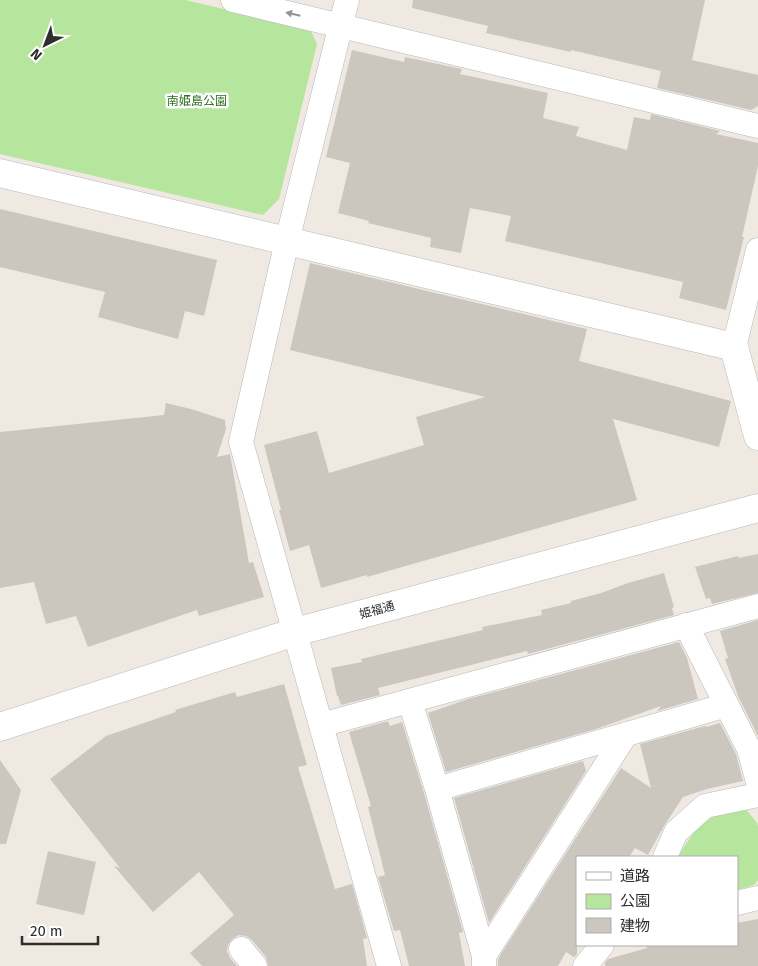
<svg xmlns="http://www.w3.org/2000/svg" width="758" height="966" font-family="'Fira Sans','Noto Sans JP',sans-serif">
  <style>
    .green { fill: #b6e59e }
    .building { fill: #cbc7bf }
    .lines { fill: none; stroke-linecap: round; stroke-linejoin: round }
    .minor-casing { stroke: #b4b7c1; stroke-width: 25 }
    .tertiary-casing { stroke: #b4b7c1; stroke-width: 29 }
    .minor { stroke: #fff; stroke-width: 24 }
    .tertiary { stroke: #fff; stroke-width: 28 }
    .oneway { fill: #969696 }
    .labels { text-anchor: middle; stroke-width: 5; stroke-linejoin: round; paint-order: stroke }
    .park-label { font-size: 12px; fill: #2c6e1b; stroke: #fff }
    .street-label { font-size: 12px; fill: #2e2e2e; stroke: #fff }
  </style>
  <rect width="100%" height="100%" fill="#efe9e1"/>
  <!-- green -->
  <path class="green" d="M 0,0 L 185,0 L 310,29 L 317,44 L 279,199 L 263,215 L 0,154 Z
    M 745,808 L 757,823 L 758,826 L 758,880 L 754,885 L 737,890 L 737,857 L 677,857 L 699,825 L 713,817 Z"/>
  <!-- building -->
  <path class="building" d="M 413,0 L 705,0 L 692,60 L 758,75 L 758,106 L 751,110 L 657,88 L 661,71 L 571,50 L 571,52 L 486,33 L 488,26 L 412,8 Z
    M 352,50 L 404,62 L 405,57 L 462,69 L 460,74 L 548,93 L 543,118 L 579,127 L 576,136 L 627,150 L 634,117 L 650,120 L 651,114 L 720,131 L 716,134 L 758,143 L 758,166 L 742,237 L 744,237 L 726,310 L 679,298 L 683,282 L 505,241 L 511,216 L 470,208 L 461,253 L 430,247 L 431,238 L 368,223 L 369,221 L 338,213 L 350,163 L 326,157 Z
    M 0,209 L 217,260 L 204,316 L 185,311 L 178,339 L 98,317 L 105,292 L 0,267 Z
    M 310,263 L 587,329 L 579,361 L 731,401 L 719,447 L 613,419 L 637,500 L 367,577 L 367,575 L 321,588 L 309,545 L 290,551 L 279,510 L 281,510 L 264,445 L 317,431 L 329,473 L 424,445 L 416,417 L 485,397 L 290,350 Z
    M 166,403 L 191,409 L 225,420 L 226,429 L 217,457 L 230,454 L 249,563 L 253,562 L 264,597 L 199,616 L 197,610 L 88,647 L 76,616 L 46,624 L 34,582 L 0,588 L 0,432 L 164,415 Z
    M 758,554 L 758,593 L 712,604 L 710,598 L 706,599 L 695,567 L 738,556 L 739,558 Z
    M 664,573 L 674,607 L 672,608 L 674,615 L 528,654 L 527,651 L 378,688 L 380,695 L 341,705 L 338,696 L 337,696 L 331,668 L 362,662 L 361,659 L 483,630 L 482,627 L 542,615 L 541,610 L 571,603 L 571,601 L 601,593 L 628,583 Z
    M 758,620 L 758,736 L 738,696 L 725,659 L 728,658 L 720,631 Z
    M 679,642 L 687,658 L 698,699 L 657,711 L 661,706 L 596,729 L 446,772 L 428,713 L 468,699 Z
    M 284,684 L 307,765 L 298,767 L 335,889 L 352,884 L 367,938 L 363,939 L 367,966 L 268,966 L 266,957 L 252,940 L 246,936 L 239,935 L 232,939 L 228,945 L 227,951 L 230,958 L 237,966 L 202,966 L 190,953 L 234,915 L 199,872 L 153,912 L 114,866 L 120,868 L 50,779 L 106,736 L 176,712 L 175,710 L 235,692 L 237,697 Z
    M 388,721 L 390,726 L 402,722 L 424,793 L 463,932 L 459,933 L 465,966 L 409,966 L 400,930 L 394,931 L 378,877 L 385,875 L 368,807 L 371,806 L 349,732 Z
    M 720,723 L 736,754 L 743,781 L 707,789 L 683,797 L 664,826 L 648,855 L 635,848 L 629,857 L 577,857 L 577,954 L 574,957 L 566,952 L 558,966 L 498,966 L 498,960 L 501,954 L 621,768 L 651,788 L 640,744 L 705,726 L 706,727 Z
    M 0,760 L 21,790 L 6,844 L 0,844 Z
    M 583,761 L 586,771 L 489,923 L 454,798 Z
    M 48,851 L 96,862 L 84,915 L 36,904 Z
    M 758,919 L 758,966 L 605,966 L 605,963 L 608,959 L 647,948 L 646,945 L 737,945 L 737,923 Z"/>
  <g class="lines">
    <!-- minor casing -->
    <g class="minor-casing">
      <path id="minor" d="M 233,0 L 758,126
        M 347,0 L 287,241 L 241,442 L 389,966
        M 734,347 L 758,250
        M 686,625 L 749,749 L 758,782
        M 410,701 L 437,789 L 484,956 L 484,966
        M 321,725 L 758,606
        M 437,789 L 727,705
        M 665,857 L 676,832 L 705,806 L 758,795
        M 737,903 L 758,898
        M 241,949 L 255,966
        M 484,956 L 626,734
        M 585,966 L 602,945"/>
    </g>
    <!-- tertiary casing -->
    <g class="tertiary-casing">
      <path id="tertiary" d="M 0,173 L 734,347 L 758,436
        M 0,727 L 295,632 L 758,508"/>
    </g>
    <!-- minor -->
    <use href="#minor" class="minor"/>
    <!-- tertiary -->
    <use href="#tertiary" class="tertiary"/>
  </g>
  <!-- one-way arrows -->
  <defs><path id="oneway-solid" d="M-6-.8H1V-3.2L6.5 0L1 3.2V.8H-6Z" transform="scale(1.25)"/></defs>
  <use class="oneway" href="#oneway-solid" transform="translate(293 14) rotate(-167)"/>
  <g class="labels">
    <!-- park labels -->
    <g class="park-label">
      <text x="197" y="105">南姫島公園</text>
    </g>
    <!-- street labels -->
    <g class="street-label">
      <text transform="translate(377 610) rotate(-15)" y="4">姫福通</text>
    </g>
  </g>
  <!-- legend -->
  <rect x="576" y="856" width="162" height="90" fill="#ffffff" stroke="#ababab"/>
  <rect x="586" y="872" width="25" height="8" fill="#ffffff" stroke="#ababab"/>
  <text x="620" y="881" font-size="15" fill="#2e2e2e">道路</text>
  <rect x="586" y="894" width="25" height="15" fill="#b6e59e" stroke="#ababab"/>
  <text x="620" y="906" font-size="15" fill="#2e2e2e">公園</text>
  <rect x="586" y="918" width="25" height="15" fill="#cbc7bf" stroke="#ababab"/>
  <text x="620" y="931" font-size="15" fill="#2e2e2e">建物</text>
  <!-- north arrow -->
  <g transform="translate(45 45) rotate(222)" stroke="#ffffff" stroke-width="4" paint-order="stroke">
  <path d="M0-4L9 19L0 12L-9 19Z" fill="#2e2e2e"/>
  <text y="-8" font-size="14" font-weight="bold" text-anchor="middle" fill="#2e2e2e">N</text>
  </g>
  <!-- scale -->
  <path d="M22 936v8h76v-8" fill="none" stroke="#2e2e2e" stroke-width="2.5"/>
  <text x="30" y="936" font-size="15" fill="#2e2e2e" stroke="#ffffff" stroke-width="4" paint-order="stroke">20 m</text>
</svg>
